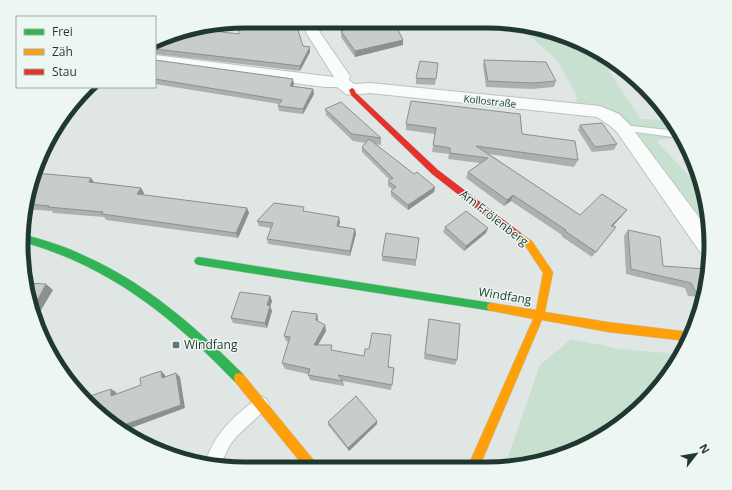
<svg xmlns="http://www.w3.org/2000/svg" width="732" height="490" font-family="'Open Sans',sans-serif">
  <style>
    .green { fill: #c8e0d0 }
    .lines { fill: none; stroke-linecap: round; stroke-linejoin: round }
    .lane-casing { stroke: #bdc3c0; stroke-width: 2 }
    .street-casing { stroke: #bdc3c0; stroke-width: 2 }
    .fast-casing { stroke: #bdc4c1; stroke-width: 1 }
    .slow-casing { stroke: #bdc4c1; stroke-width: 1 }
    .jam-casing { stroke: #bdc4c1; stroke-width: 1 }
    .lane { fill: #fafbfb; fill-rule: evenodd }
    .street { fill: #fafbfb; fill-rule: evenodd }
    .fast { fill: #30b455; fill-rule: evenodd }
    .slow { fill: #ff9f0a; fill-rule: evenodd }
    .jam { fill: #e5322d; fill-rule: evenodd }
    .wall { fill: #acb0af }
    .shaded-wall { fill: #8c908e }
    .building { fill: #c8cdcb; stroke: #8c908e }
    .poi-dot { fill: #637670; stroke: #eef6f2; stroke-width: 1.5 }
    .labels { text-anchor: middle; stroke-width: 3; stroke-linejoin: round; paint-order: stroke }
    .far-street-label { font-size: 10px; fill: #1f3932; stroke: #eef6f2 }
    .street-label { font-size: 12px; fill: #1f3932; stroke: #eef6f2 }
    .poi-label { font-size: 12px; fill: #1f3932; stroke: #eef6f2; text-anchor: start }
    .rim { fill: none; stroke: #1f3932; stroke-width: 5 }
  </style>
  <rect width="100%" height="100%" fill="#e0e6e3"/>
  <!-- green -->
  <path class="green" d="M 515,23 L 586,44 L 634,76 L 608,70 L 641,119 L 668,120 L 681,138 L 663,139 L 657,142 L 698,185 L 710,234 L 640,140 L 626,125 L 570,105 L 578,99 L 558,61 Z
    M 571,339 L 620,349 L 678,354 L 655,393 L 586,446 L 504,468 L 540,365 Z"/>
  <g class="lines">
    <!-- lane casing -->
    <g class="lane-casing">
      <path id="lane" d="M 623,125 L 677,131 L 681,138 L 620,130 L 618,128 L 620,126 Z
        M 261,396 L 266,399 L 269,404 L 266,409 L 237,436 L 230,445 L 219,467 L 204,464 C 218,430 229,421 256,399 Z"/>
    </g>
    <!-- street casing -->
    <g class="street-casing">
      <path id="street" d="M 301,21 L 315,22 L 321,34 L 350,76 L 349,80 L 354,84 L 370,83 L 600,106 L 619,114 L 629,124 L 710,232 L 707,255 L 700,252 L 617,132 L 609,125 L 597,117 L 370,93 L 352,95 L 346,94 L 337,87 L 325,87 L 155,65 L 155,55 L 334,77 L 307,34 Z"/>
    </g>
    <!-- fast casing -->
    <g class="fast-casing">
      <path id="fast" d="M 22,234 C 44,240 65,246 85,256 C 146,283 197,328 243,374 L 244,378 L 243,382 L 239,383 L 235,382 C 172,317 111,267 23,242 Z
        M 199,257 L 492,303 L 496,304 L 497,307 L 496,310 L 492,311 L 199,265 L 196,264 L 194,261 L 196,258 Z"/>
    </g>
    <!-- slow casing -->
    <g class="slow-casing">
      <path id="slow" d="M 518,232 L 532,241 L 553,272 L 545,312 L 608,322 L 690,332 L 686,341 L 608,332 L 542,320 L 479,468 L 467,468 L 533,319 L 492,311 L 488,310 L 487,307 L 488,304 L 492,303 L 536,310 L 543,273 L 526,247 L 514,236 L 515,233 Z
        M 239,373 L 243,374 L 317,464 L 319,468 L 305,468 L 235,382 L 234,378 L 235,374 Z"/>
    </g>
    <!-- jam casing -->
    <g class="jam-casing">
      <path id="jam" d="M 352,88 L 354,89 L 356,93 L 438,170 L 521,233 L 522,236 L 521,239 L 515,239 L 432,174 L 351,95 L 349,90 Z"/>
    </g>
    <!-- lane -->
    <use href="#lane" class="lane"/>
    <!-- street -->
    <use href="#street" class="street"/>
    <!-- fast -->
    <use href="#fast" class="fast"/>
    <!-- slow -->
    <use href="#slow" class="slow"/>
    <!-- jam -->
    <use href="#jam" class="jam"/>
  </g>
  <!-- wall -->
  <path class="wall" d="M 338,22 L 394,22 L 403,45 L 355,57 L 341,37 L 341,31 L 342,31 Z
    M 155,42 L 303,46 L 310,47 L 310,52 L 300,71 L 155,54 Z
    M 155,60 L 294,84 L 293,86 L 313,89 L 314,94 L 303,114 L 279,111 L 278,106 L 279,104 L 155,84 Z
    M 484,60 L 556,81 L 554,87 L 532,89 L 486,87 L 483,65 Z
    M 438,63 L 435,85 L 416,84 L 416,78 Z
    M 325,109 L 381,138 L 381,145 L 375,144 L 414,174 L 435,187 L 434,192 L 408,210 L 391,196 L 391,191 L 393,190 L 388,186 L 388,181 L 390,180 L 362,152 L 362,147 L 366,143 L 353,141 L 326,115 Z
    M 406,124 L 522,134 L 578,160 L 574,167 L 489,154 L 580,215 L 622,216 L 612,227 L 616,227 L 592,257 L 561,236 L 562,235 L 511,201 L 504,206 L 466,178 L 468,172 L 480,163 L 448,159 L 449,154 L 432,152 L 435,134 L 406,130 Z
    M 580,125 L 617,144 L 614,150 L 592,152 L 578,130 Z
    M 35,173 L 91,178 L 94,182 L 141,188 L 144,193 L 143,195 L 247,208 L 249,213 L 238,238 L 106,220 L 104,217 L 53,213 L 52,211 L 26,209 Z
    M 305,212 L 340,222 L 339,226 L 355,229 L 356,234 L 350,256 L 268,244 L 267,239 L 271,228 L 259,226 L 257,221 Z
    M 445,227 L 488,228 L 486,233 L 464,251 L 443,232 Z
    M 628,230 L 663,266 L 705,269 L 702,297 L 688,296 L 685,288 L 626,274 L 624,236 Z
    M 382,256 L 416,260 L 416,266 L 382,261 Z
    M 270,296 L 272,301 L 270,306 L 272,311 L 267,328 L 233,323 L 231,318 Z
    M 317,314 L 318,321 L 325,325 L 326,331 L 318,345 L 333,351 L 394,368 L 391,390 L 343,381 L 344,386 L 310,380 L 308,375 L 308,374 L 285,369 L 282,363 L 288,342 L 286,341 L 284,336 Z
    M 429,319 L 457,360 L 455,365 L 424,359 L 428,323 Z
    M 328,422 L 377,424 L 349,451 L 328,425 Z"/>
  <!-- shaded-wall -->
  <path class="shaded-wall" d="M 463,23 L 481,23 L 462,26 Z
    M 403,40 L 403,45 L 355,57 L 355,51 Z
    M 310,47 L 310,52 L 300,71 L 300,66 Z
    M 293,79 L 294,84 L 291,91 L 290,86 Z
    M 313,89 L 314,94 L 303,114 L 303,109 Z
    M 91,178 L 95,184 L 89,182 Z
    M 435,187 L 434,192 L 408,210 L 408,205 Z
    M 141,188 L 144,193 L 140,199 L 137,194 Z
    M 513,195 L 511,201 L 504,206 L 507,200 Z
    M 247,208 L 249,213 L 238,238 L 236,233 Z
    M 627,210 L 622,216 L 607,232 L 611,226 Z
    M 339,217 L 340,222 L 337,231 L 337,226 Z
    M 488,228 L 486,233 L 464,251 L 466,246 Z
    M 355,229 L 356,234 L 350,256 L 350,251 Z
    M 46,284 L 53,290 L 37,317 L 33,314 L 32,310 Z
    M 270,296 L 272,301 L 269,310 L 267,305 Z
    M 270,306 L 272,311 L 267,328 L 265,323 Z
    M 317,314 L 318,320 L 317,326 L 316,320 Z
    M 325,325 L 326,331 L 315,350 L 314,345 Z
    M 161,371 L 165,375 L 166,382 L 162,378 Z
    M 176,373 L 180,377 L 185,408 L 123,431 L 118,427 Z
    M 111,389 L 116,392 L 117,400 L 111,396 Z
    M 377,421 L 377,424 L 349,451 L 348,448 Z"/>
  <!-- building -->
  <path class="building" d="M 245,21 L 295,21 L 303,46 L 310,47 L 300,66 L 155,49 L 155,42 L 173,33 L 182,31 L 185,32 L 186,31 L 197,29 L 239,34 L 238,22 Z
    M 340,22 L 394,22 L 403,40 L 355,51 L 341,31 L 345,30 Z
    M 155,60 L 293,79 L 290,86 L 313,89 L 303,109 L 278,106 L 282,100 L 155,79 Z
    M 484,60 L 546,62 L 556,81 L 534,83 L 488,81 Z
    M 420,61 L 438,63 L 436,79 L 416,78 Z
    M 411,101 L 520,114 L 522,134 L 575,141 L 578,160 L 476,146 L 580,215 L 602,194 L 627,210 L 611,226 L 616,227 L 596,252 L 565,231 L 566,230 L 513,195 L 507,200 L 468,172 L 488,158 L 450,153 L 450,148 L 433,145 L 436,128 L 406,124 Z
    M 341,102 L 381,138 L 352,134 L 325,109 Z
    M 602,123 L 617,144 L 595,147 L 580,125 Z
    M 369,139 L 414,174 L 417,172 L 435,187 L 408,205 L 391,191 L 396,187 L 388,181 L 393,178 L 362,147 Z
    M 35,173 L 91,178 L 89,182 L 141,188 L 137,194 L 247,208 L 236,233 L 102,214 L 103,212 L 48,207 L 49,206 L 28,204 Z
    M 274,203 L 304,207 L 303,211 L 339,217 L 337,226 L 355,229 L 350,251 L 267,239 L 273,223 L 257,221 Z
    M 466,211 L 488,228 L 466,246 L 445,227 Z
    M 628,230 L 660,237 L 663,266 L 705,269 L 702,292 L 695,291 L 691,283 L 631,269 Z
    M 386,233 L 419,238 L 416,260 L 382,256 Z
    M 27,283 L 46,284 L 32,310 L 29,303 Z
    M 240,292 L 270,296 L 267,305 L 270,306 L 265,323 L 231,318 Z
    M 292,311 L 317,314 L 316,320 L 325,325 L 314,345 L 332,345 L 331,350 L 364,356 L 365,349 L 369,349 L 372,333 L 391,335 L 388,367 L 394,368 L 392,385 L 338,375 L 343,381 L 308,375 L 310,369 L 282,363 L 290,337 L 284,336 Z
    M 429,319 L 460,324 L 457,360 L 425,354 Z
    M 161,371 L 162,378 L 176,373 L 181,405 L 118,427 L 97,413 L 89,403 L 90,403 L 90,396 L 111,389 L 111,396 L 141,385 L 140,378 Z
    M 356,396 L 377,421 L 348,448 L 328,422 Z"/>
  <!-- markers -->
  <rect class="poi-dot" x="172" y="341" width="8" height="8" rx="2"/>
  <g class="labels">
    <!-- far-street labels -->
    <g class="far-street-label">
      <text transform="translate(490 101) rotate(6)" y="4">Kollostraße</text>
    </g>
    <!-- street labels -->
    <g class="street-label">
      <text transform="translate(494 218) rotate(38)" y="4">Am Frölenberg</text>
      <text transform="translate(505 296) rotate(9)" y="4">Windfang</text>
    </g>
    <!-- poi labels -->
    <g class="poi-label">
      <text x="184" y="349">Windfang</text>
    </g>
  </g>
  <!-- crop -->
  <path d="M0 0H732V490H0ZM245 28H487A217 217 0 0 1 704 245V245A217 217 0 0 1 487 462H245A217 217 0 0 1 28 245V245A217 217 0 0 1 245 28Z" fill="#eef6f2" fill-rule="evenodd"/>
  <path class="rim" d="M245 28H487A217 217 0 0 1 704 245V245A217 217 0 0 1 487 462H245A217 217 0 0 1 28 245V245A217 217 0 0 1 245 28Z"/>
  <!-- legend -->
  <rect x="16" y="16" width="140" height="72" fill="#eef6f2" stroke="#9baaa5"/>
  <rect x="24" y="29" width="20" height="6" fill="#30b455" stroke="#9baaa5"/>
  <text x="52" y="36" font-size="12" fill="#1f3932">Frei</text>
  <rect x="24" y="49" width="20" height="6" fill="#ff9f0a" stroke="#9baaa5"/>
  <text x="52" y="56" font-size="12" fill="#1f3932">Zäh</text>
  <rect x="24" y="69" width="20" height="6" fill="#e5322d" stroke="#9baaa5"/>
  <text x="52" y="76" font-size="12" fill="#1f3932">Stau</text>
  <!-- north arrow -->
  <g transform="translate(696 454) rotate(59)" stroke="#eef6f2" stroke-width="3" paint-order="stroke">
  <path d="M0-3L7 15L0 10L-7 15Z" fill="#1f3932"/>
  <text y="-6" font-size="11" font-weight="bold" text-anchor="middle" fill="#1f3932">N</text>
  </g>
</svg>
